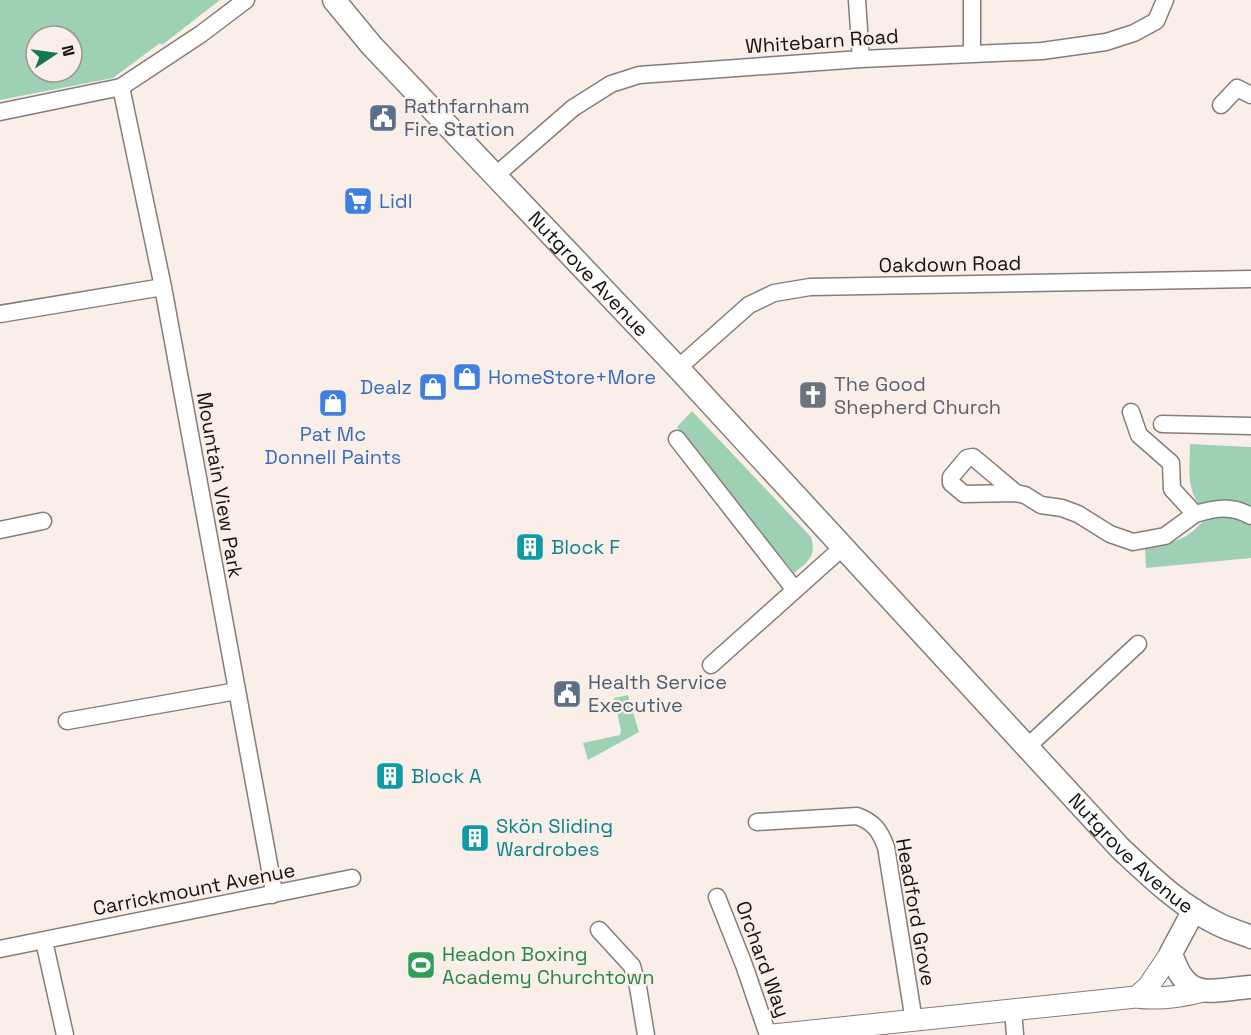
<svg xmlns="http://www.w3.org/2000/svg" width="1251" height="1035" font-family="'Space Grotesk',sans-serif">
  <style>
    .green { fill: #9ed1b3; fill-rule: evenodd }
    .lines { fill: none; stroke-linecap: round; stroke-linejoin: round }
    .minor-casing { stroke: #857d77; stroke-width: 19 }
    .tertiary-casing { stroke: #857d77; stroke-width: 23 }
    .secondary-casing { stroke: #857d77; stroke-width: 25 }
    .minor { stroke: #fff; stroke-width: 16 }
    .tertiary { stroke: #fff; stroke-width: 21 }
    .secondary { stroke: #fff; stroke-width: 22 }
    .labels { text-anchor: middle; stroke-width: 4.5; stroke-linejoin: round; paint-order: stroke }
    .street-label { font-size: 20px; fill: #14110f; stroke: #f9efe8 }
    .service-label { font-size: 20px; fill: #4e5e75; stroke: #f9efe8; text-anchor: start }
    .shop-label { font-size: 20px; fill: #366cbe; stroke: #f9efe8; text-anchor: start }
    .worship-label { font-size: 20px; fill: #5b616d; stroke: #f9efe8; text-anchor: start }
    .culture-label { font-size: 20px; fill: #0d838f; stroke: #f9efe8; text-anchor: start }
    .leisure-label { font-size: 20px; fill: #27864d; stroke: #f9efe8; text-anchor: start }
  </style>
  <rect width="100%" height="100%" fill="#f9efe8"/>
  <!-- green -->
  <path class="green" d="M 0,0 L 220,0 L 162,45 L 160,43 L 113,78 L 0,100 ZM 36,36 L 72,36 L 72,72 L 36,72 Z
    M 692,411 L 811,537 C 817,557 808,561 794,573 L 677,427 Z
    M 1190,444 L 1251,447 L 1251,510 C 1232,501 1218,501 1198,503 C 1186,486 1190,464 1190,444 Z
    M 1226,515 L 1251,526 L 1251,558 L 1146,568 L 1145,548 C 1160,546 1173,543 1186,536 C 1205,524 1200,516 1226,515 Z
    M 628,695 L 639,732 L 588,760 L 583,743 L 620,735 L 621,731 L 614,698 Z"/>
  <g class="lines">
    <!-- minor casing -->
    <g class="minor-casing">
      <path id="minor" d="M 857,0 L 861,59
        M 972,53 L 972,0
        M 121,87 L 163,287 L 273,886 L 272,895
        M 1221,105 L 1237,88 L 1251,95
        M 0,112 L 121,87 L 201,34 L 246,0
        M 496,175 L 573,108 L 611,84 L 639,75 L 861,59 L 1042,51 L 1106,42 L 1134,33 L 1156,21 L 1165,0
        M 0,314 L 163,287
        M 678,368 L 749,305 L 774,293 L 810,287 L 1251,279
        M 1131,412 L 1139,435 L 1171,463 L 1172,489 L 1195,514 C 1216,508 1230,505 1251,516
        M 1162,424 L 1251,426
        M 677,439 L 795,590
        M 1016,493 L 973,457 L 967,458 L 951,477 L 951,483 L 964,494 L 1016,493 L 1025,495 L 1041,505 L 1062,508 L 1078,514 L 1110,534 L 1133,542 L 1165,536 L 1195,514
        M 0,530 L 43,521
        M 711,665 L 843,547
        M 67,721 L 237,691
        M 1027,747 L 1138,644
        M 757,822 L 857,816 C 874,822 880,831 886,847 L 914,1021
        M 717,897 L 744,965 L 768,1035
        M 599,930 L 632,966 L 638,987 L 646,1035
        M 44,941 L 65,1035
        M 0,949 L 352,878
        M 1013,1010 L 1015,1035"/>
    </g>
    <!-- tertiary casing -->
    <g class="tertiary-casing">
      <path id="tertiary" d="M 1136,997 L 1148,987 L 1171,953
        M 773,1035 L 1136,997 C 1159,1000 1180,997 1203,991"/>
    </g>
    <!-- secondary casing -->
    <g class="secondary-casing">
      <g id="secondary">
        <path id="s1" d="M 334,0 L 372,46 L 678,368 L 1120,848 C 1149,875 1179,905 1216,923 C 1227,929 1239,932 1251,937"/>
        <path d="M 1194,910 L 1171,953 C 1187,1003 1209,990 1251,987"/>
      </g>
    </g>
    <!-- minor -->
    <use href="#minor" class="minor"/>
    <!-- tertiary -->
    <use href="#tertiary" class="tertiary"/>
    <!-- secondary -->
    <use href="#secondary" class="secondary"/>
  </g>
  <!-- icons -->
  <defs>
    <g id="civic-square" transform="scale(1.5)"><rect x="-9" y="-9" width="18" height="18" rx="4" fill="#5c6f8a" stroke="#f9efe8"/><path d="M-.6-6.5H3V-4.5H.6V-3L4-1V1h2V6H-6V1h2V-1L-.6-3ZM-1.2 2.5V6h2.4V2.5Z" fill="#fff"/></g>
    <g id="supermarket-square" transform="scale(1.5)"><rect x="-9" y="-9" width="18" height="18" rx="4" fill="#3f7fe0" stroke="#f9efe8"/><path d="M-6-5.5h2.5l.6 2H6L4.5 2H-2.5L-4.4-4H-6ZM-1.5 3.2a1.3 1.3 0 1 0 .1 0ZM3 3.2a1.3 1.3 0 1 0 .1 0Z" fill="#fff"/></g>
    <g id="shop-square" transform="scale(1.5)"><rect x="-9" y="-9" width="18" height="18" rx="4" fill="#3f7fe0" stroke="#f9efe8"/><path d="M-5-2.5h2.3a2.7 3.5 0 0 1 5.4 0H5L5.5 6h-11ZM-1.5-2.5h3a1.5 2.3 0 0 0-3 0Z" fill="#fff"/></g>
    <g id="church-square" transform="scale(1.5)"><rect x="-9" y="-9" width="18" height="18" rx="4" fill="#6b7280" stroke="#f9efe8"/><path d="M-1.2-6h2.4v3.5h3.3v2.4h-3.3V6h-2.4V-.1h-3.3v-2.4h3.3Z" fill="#fff"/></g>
    <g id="building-square" transform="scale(1.5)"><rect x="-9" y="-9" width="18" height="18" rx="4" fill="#0f9aa8" stroke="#f9efe8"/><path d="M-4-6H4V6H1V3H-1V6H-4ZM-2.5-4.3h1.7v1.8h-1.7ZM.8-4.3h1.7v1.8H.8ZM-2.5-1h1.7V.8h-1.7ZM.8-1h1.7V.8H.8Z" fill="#fff"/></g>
    <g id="stadium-square" transform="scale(1.5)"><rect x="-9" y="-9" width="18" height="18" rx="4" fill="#2e9e5b" stroke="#f9efe8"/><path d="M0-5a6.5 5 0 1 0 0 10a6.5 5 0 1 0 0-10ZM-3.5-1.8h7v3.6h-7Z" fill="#fff"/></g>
  </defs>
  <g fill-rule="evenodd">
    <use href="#civic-square" x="383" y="118"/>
    <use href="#supermarket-square" x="358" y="201"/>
    <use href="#shop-square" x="467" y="377"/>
    <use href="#shop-square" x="433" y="387"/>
    <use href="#church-square" x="813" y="395"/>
    <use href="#shop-square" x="333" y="403"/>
    <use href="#building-square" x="530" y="547"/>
    <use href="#civic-square" x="567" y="694"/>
    <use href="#building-square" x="390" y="776"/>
    <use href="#building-square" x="475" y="838"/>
    <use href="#stadium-square" x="421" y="965"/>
  </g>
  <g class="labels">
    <!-- street labels -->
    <g class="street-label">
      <text transform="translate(822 41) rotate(-4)" y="7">Whitebarn Road</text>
      <text transform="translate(950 264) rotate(-1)" y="7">Oakdown Road</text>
      <text dy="7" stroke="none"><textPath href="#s1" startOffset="374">Nutgrove Avenue</textPath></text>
      <text transform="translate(220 485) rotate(80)" y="7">Mountain View Park</text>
      <text dy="7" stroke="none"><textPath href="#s1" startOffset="1168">Nutgrove Avenue</textPath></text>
      <text transform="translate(194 889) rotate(-11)" y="7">Carrickmount Avenue</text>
      <text transform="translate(916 912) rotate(80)" y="7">Headford Grove</text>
      <text transform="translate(763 959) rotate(70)" y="7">Orchard Way</text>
    </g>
    <!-- service labels -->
    <g class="service-label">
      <text x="404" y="113">Rathfarnham<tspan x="404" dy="23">Fire Station</tspan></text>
      <text x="588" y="689">Health Service<tspan x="588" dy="23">Executive</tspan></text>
    </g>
    <!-- shop labels -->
    <g class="shop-label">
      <text x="379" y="208">Lidl</text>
      <text x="488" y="384">HomeStore+More</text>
      <text x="412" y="394" text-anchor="end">Dealz</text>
      <text x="333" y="441" text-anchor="middle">Pat Mc<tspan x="333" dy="23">Donnell Paints</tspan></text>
    </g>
    <!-- worship labels -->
    <g class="worship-label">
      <text x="834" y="391">The Good<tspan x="834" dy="23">Shepherd Church</tspan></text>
    </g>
    <!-- culture labels -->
    <g class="culture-label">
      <text x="551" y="554">Block F</text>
      <text x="411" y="783">Block A</text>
      <text x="496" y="833">Skön Sliding<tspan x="496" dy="23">Wardrobes</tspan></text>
    </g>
    <!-- leisure labels -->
    <g class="leisure-label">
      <text x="442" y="961">Headon Boxing<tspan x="442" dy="23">Academy Churchtown</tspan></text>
    </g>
  </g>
  <!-- north arrow -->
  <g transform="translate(54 54) rotate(77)"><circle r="28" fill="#f9efe8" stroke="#9d9691" stroke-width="1.5"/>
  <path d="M0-4.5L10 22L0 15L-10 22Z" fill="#137851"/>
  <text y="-9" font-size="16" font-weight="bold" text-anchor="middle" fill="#14110f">N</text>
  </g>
</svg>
